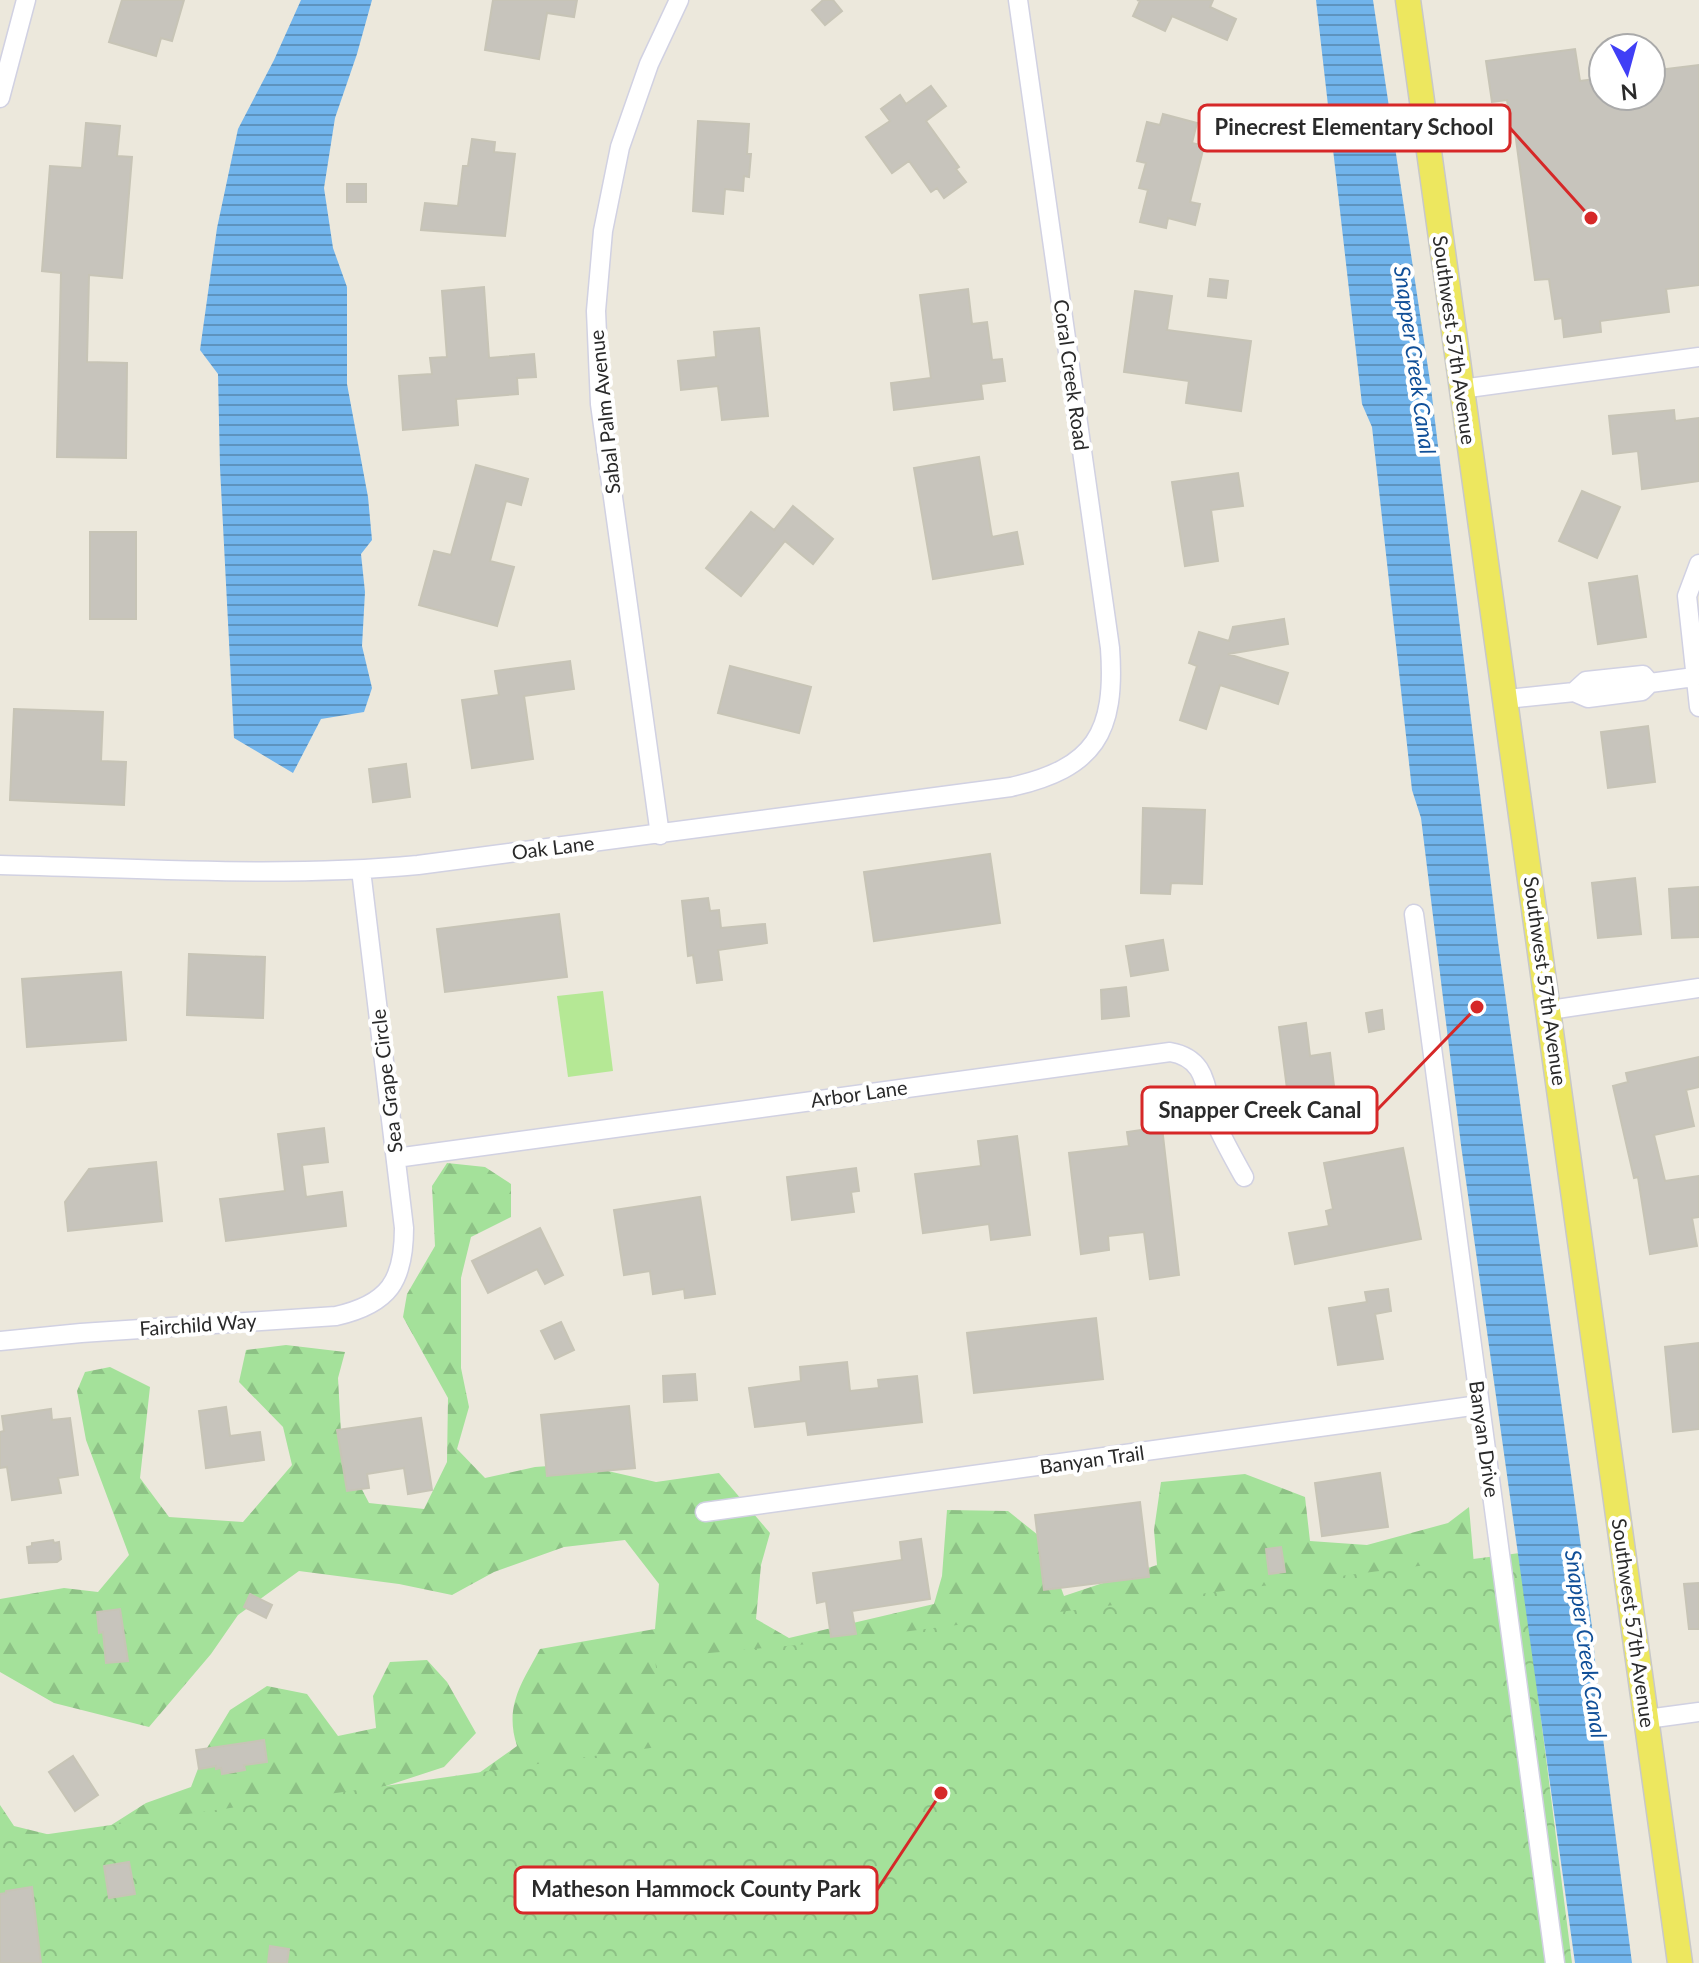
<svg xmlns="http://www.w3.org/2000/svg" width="1699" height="1963" font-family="Lato,sans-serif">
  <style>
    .forest { fill: url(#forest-firs) }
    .park { fill: url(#park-crowns) }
    .pitch { fill: #b5e895 }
    .water { fill: url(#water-rules) }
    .building { fill: #c7c4bc; stroke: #c7c4b6; stroke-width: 2 }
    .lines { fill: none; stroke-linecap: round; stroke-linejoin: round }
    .minor-casing { stroke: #d1d1e2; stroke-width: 21 }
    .major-casing { stroke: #c8c8c8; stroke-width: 27 }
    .minor { stroke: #fff; stroke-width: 18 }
    .major { stroke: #ede75f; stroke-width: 24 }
    .labels { text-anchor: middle; stroke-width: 8; stroke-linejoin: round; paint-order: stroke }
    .street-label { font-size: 20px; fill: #2a2a2a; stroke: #fff }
    .water-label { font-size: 22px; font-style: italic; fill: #104f98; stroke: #fff }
    .leader { fill: none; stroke: #d62828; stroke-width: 3 }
    .callout-dot { fill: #d62828; stroke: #fff; stroke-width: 3 }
    .callout { fill: #fff; stroke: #d62828; stroke-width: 3 }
    .callout-label { font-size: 22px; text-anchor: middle; font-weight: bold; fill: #2a2a2a }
  </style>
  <defs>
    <pattern id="forest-firs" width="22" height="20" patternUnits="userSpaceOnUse" patternTransform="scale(2)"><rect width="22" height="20" fill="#a4e19a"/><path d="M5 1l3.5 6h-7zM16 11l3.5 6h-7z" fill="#8dc185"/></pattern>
    <pattern id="park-crowns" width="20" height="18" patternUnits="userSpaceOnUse" patternTransform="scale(2)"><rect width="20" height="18" fill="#a4e19a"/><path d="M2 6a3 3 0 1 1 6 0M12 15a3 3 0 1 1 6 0" fill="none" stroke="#8dc185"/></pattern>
    <pattern id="water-rules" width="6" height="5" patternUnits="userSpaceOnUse" patternTransform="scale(2)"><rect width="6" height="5" fill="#71b4ec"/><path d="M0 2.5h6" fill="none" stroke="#5d93bf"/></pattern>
  </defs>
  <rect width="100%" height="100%" fill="#ece8dc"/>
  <!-- forest -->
  <path class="forest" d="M 447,1163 L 485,1167 L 511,1184 L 511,1217 L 471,1237 L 461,1278 L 461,1368 L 469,1407 L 457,1449 L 485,1478 L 535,1467 L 577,1464 L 656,1482 L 719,1473 L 770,1533 L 761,1565 L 756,1619 L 789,1638 L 934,1604 L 942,1576 L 947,1510 L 1008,1511 L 1043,1539 L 1064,1596 L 1157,1565 L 1154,1530 L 1161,1482 L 1245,1474 L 1305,1497 L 1310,1541 L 1367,1545 L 1448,1523 L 1469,1507 L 1479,1622 L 1448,1587 L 1119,1622 L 1064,1647 L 1028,1696 L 1110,1814 L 1193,1813 L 1244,1881 L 1239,1963 L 891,1963 L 894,1935 L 796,1900 L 708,1963 L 382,1963 L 358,1955 L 362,1896 L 329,1824 L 138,1854 L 109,1877 L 101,1920 L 113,1963 L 56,1963 L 56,1934 L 37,1858 L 0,1862 L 0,1805 L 14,1826 L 83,1843 L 146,1803 L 191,1787 L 204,1753 L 230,1710 L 267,1686 L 307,1694 L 338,1736 L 376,1728 L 373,1696 L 390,1662 L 427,1660 L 447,1682 L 476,1733 L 444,1767 L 337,1802 L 455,1790 L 517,1746 C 504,1706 522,1683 540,1649 L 655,1629 L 659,1584 L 625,1540 L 564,1547 L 494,1572 L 452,1595 L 399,1584 L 299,1571 L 238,1615 L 211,1654 L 149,1727 L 54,1703 L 0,1672 L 0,1599 L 64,1588 L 98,1592 L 129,1555 L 86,1440 L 77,1391 L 85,1372 L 110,1367 L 150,1387 L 140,1478 L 169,1517 L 243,1522 L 292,1465 L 283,1427 L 239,1382 L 246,1350 L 286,1345 L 345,1352 L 338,1378 L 342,1451 L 369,1503 L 424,1509 L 447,1462 L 448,1398 L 403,1317 L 407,1294 L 435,1246 L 432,1186 Z"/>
  <!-- park -->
  <path class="park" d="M 1520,1553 L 1572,1963 L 0,1963 L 0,1841 L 664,1746 L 655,1658 L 808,1644 Z"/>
  <!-- pitch -->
  <path class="pitch" d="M 603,991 L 613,1071 L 568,1077 L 557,996 Z"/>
  <!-- water -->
  <path class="water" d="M 301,0 L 372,0 L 357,54 L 335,118 L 324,188 L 333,248 L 347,287 L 347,384 L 368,497 L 372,540 L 361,554 L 365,592 L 362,646 L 372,688 L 364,712 L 321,719 L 293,773 L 234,738 L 220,468 L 218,374 L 200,350 L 217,228 L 238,129 L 274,60 Z
    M 1316,0 L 1373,0 L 1431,388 L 1498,942 L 1592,1627 L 1600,1715 L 1632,1963 L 1575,1963 L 1461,1145 L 1421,818 L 1412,790 L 1372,427 L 1362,404 Z"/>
  <!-- building -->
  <path class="building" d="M 122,0 L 184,0 L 172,41 L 161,38 L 156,56 L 109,42 Z
    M 493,0 L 577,0 L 574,17 L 547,13 L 539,59 L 485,50 Z
    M 823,0 L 833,0 L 842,11 L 825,25 L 812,10 Z
    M 1137,0 L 1213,0 L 1210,7 L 1236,19 L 1227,40 L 1172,16 L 1165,31 L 1133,16 L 1140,1 Z
    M 1575,49 L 1580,81 L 1603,78 L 1603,96 L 1651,96 L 1651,71 L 1699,65 L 1699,285 L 1666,289 L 1669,312 L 1600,321 L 1601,332 L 1564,337 L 1562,318 L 1555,319 L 1549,279 L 1535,280 L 1515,132 L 1512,132 L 1507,100 L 1492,102 L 1486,61 Z
    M 931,86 L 946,106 L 926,121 L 959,167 L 956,169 L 966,182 L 944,198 L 937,188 L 931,192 L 909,161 L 892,173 L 866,137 L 890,121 L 881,109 L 900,95 L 906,104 Z
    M 1163,114 L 1197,123 L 1192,143 L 1204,146 L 1190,202 L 1200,204 L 1195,225 L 1168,218 L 1166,228 L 1140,222 L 1148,190 L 1139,188 L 1146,163 L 1137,161 L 1147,122 L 1160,125 Z
    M 698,121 L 749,124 L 747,154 L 751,154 L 749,177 L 744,176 L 743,191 L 725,189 L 723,214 L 693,211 Z
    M 86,123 L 120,126 L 117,156 L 132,157 L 122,278 L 89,275 L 87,362 L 127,363 L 126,458 L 57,457 L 61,273 L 42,271 L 50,166 L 82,168 Z
    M 472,139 L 495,142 L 494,152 L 515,154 L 505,236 L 421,230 L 425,203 L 458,206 L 463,166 L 468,166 Z
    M 347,184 L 366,184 L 366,202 L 347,202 Z
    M 1210,279 L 1228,281 L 1226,298 L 1208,296 Z
    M 484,287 L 489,358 L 534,354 L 536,377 L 517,378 L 518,394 L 456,399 L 458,425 L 403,430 L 399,376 L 432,374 L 430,358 L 447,357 L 442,291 Z
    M 968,289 L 972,324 L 987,322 L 992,360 L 1002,359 L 1005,381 L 981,384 L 983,399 L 894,410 L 891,383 L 931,378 L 920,295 Z
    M 1135,291 L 1172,296 L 1167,330 L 1251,341 L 1241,411 L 1186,403 L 1189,381 L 1124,372 Z
    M 759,328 L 768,416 L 722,420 L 718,386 L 681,390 L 678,361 L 716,357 L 714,332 Z
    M 1674,410 L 1675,421 L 1699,418 L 1699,481 L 1642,489 L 1638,451 L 1613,454 L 1609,416 Z
    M 979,457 L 992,537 L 1017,532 L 1023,564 L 933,579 L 914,468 Z
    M 476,465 L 528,479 L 521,505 L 506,501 L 490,561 L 514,567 L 497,626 L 419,605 L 434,551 L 451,555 Z
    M 1238,473 L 1243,506 L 1211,510 L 1218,561 L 1185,566 L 1172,482 Z
    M 1582,491 L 1620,507 L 1597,558 L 1559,541 Z
    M 793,506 L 833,539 L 813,564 L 785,541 L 741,596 L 706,568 L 751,512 L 774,530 Z
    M 90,532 L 136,532 L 136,619 L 90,619 Z
    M 1637,576 L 1646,637 L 1598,644 L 1589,583 Z
    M 1284,619 L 1288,644 L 1228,654 L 1288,673 L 1278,704 L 1220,685 L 1206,729 L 1180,720 L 1197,666 L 1189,663 L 1199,632 L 1229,641 L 1233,627 Z
    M 570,661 L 574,689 L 524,696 L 533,759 L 472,768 L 462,700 L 499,695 L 495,671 Z
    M 730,666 L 811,687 L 799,733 L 718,713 Z
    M 14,709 L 103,712 L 101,761 L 126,762 L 124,805 L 10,800 Z
    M 1648,726 L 1655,782 L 1608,788 L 1601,732 Z
    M 406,764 L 410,797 L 373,802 L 369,769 Z
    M 1143,808 L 1205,810 L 1202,884 L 1171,883 L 1170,894 L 1141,893 Z
    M 990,854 L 1000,923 L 874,941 L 864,872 Z
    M 1635,878 L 1641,934 L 1598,938 L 1592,883 Z
    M 1699,887 L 1699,937 L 1672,938 L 1669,889 Z
    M 708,898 L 710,911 L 719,910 L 721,928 L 765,924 L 767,943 L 718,950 L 722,980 L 697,983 L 693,955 L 688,956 L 682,901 Z
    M 559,914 L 567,977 L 445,992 L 437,929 Z
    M 1163,940 L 1168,970 L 1131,976 L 1126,946 Z
    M 189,954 L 265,957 L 263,1018 L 187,1015 Z
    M 121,972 L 126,1040 L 27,1047 L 22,979 Z
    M 1126,987 L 1129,1016 L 1102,1019 L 1101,990 Z
    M 1382,1010 L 1384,1029 L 1369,1032 L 1366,1013 Z
    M 1306,1023 L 1310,1056 L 1330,1053 L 1334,1086 L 1313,1089 L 1316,1109 L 1290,1112 L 1279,1027 Z
    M 1699,1057 L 1699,1087 L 1686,1090 L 1694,1126 L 1654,1135 L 1665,1181 L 1699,1176 L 1699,1217 L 1692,1218 L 1697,1246 L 1650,1254 L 1638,1177 L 1634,1178 L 1613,1086 L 1628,1082 L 1626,1073 Z
    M 1162,1127 L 1179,1275 L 1150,1279 L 1144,1232 L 1108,1236 L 1109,1250 L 1081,1254 L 1069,1153 L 1129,1146 L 1127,1132 Z
    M 324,1128 L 328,1162 L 302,1165 L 306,1197 L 342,1192 L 346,1226 L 226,1241 L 220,1199 L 285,1191 L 278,1134 Z
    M 1017,1136 L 1030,1235 L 991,1240 L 989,1224 L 923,1233 L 915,1174 L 981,1166 L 978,1141 Z
    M 1403,1148 L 1421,1239 L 1295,1264 L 1289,1233 L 1329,1226 L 1326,1211 L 1333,1209 L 1324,1163 Z
    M 156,1162 L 162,1221 L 68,1231 L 65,1202 L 89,1169 Z
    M 856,1168 L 859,1191 L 851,1192 L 854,1212 L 792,1220 L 787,1177 Z
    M 700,1197 L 715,1294 L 685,1298 L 684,1289 L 653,1294 L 650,1271 L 624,1275 L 614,1210 Z
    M 540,1228 L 563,1275 L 545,1284 L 537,1269 L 488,1293 L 472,1261 Z
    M 1388,1289 L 1391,1311 L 1375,1314 L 1383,1359 L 1338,1365 L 1329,1308 L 1367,1302 L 1365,1292 Z
    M 1096,1318 L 1103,1379 L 974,1393 L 967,1333 Z
    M 561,1322 L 574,1350 L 555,1359 L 541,1331 Z
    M 1699,1343 L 1699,1429 L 1673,1432 L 1665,1347 Z
    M 847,1362 L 850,1391 L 879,1388 L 878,1380 L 917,1376 L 922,1422 L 808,1435 L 806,1421 L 755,1427 L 749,1388 L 801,1381 L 800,1367 Z
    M 695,1374 L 697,1400 L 664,1402 L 663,1376 Z
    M 629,1406 L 635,1468 L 547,1476 L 541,1415 Z
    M 226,1407 L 230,1436 L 260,1432 L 264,1460 L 206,1468 L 199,1411 Z
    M 51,1409 L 52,1420 L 70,1418 L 78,1475 L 58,1478 L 61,1493 L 12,1500 L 7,1467 L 0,1468 L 0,1432 L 4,1431 L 2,1416 Z
    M 421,1418 L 432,1490 L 408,1494 L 404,1468 L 367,1474 L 369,1488 L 347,1491 L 337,1430 Z
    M 1380,1473 L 1388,1527 L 1322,1536 L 1315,1483 Z
    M 1140,1502 L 1149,1577 L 1044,1590 L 1035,1515 Z
    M 921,1539 L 930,1599 L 852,1611 L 856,1634 L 831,1637 L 826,1601 L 817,1603 L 813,1573 L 902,1560 L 900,1542 Z
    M 53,1540 L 54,1543 L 59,1542 L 61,1559 L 57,1562 L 29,1563 L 27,1547 L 32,1546 L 32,1543 Z
    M 1281,1547 L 1285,1572 L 1269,1574 L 1266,1549 Z
    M 1699,1583 L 1699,1629 L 1689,1629 L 1684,1584 Z
    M 250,1594 L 272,1605 L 266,1618 L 244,1607 Z
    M 120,1609 L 128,1661 L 106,1663 L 103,1632 L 99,1633 L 97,1612 Z
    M 264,1740 L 267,1762 L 244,1765 L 245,1770 L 222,1774 L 221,1768 L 216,1769 L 216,1766 L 199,1769 L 196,1750 Z
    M 73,1756 L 98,1795 L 75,1811 L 49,1772 Z
    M 129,1862 L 135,1894 L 109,1898 L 104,1866 Z
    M 32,1887 L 41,1963 L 0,1963 L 0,1894 L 6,1893 L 6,1891 Z
    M 270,1946 L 289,1949 L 287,1963 L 268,1963 Z"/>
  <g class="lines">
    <!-- minor casing -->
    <g class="minor-casing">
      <path id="minor" d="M 0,98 L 26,0
        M 1461,389 L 1699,357
        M 1699,564 L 1687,596 L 1699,707
        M 1574,692 L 1586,681 L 1643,675 L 1650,683
        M 1507,699 L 1574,692 L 1588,698 L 1642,691 L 1650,683 L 1694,677
        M 660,835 L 600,404 L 596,311 L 603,231 L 620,147 L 649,64 L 679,0
        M 0,865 C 137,868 282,878 418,865 L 1011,787 C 1095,768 1116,733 1110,648 L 1018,0
        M 1414,914 L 1555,1963
        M 1550,1010 L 1699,988
        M 396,1158 L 1170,1052 C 1210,1059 1204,1092 1215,1121 C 1223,1140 1234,1159 1244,1177
        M 0,1341 L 81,1333 L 336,1316 C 389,1304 404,1281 404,1228 L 361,870
        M 705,1512 L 1479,1405
        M 1647,1719 L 1699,1712"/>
    </g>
    <!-- major casing -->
    <g class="major-casing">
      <path id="major" d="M 1408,0 L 1680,1963"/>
    </g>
    <!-- minor -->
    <use href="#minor" class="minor"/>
    <!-- major -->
    <use href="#major" class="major"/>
  </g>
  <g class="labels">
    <!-- street labels -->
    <g class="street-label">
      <text transform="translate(1454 340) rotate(82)" y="7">Southwest 57th Avenue</text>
      <text transform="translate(1071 375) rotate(82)" y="7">Coral Creek Road</text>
      <text transform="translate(605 412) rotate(-96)" y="7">Sabal Palm Avenue</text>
      <text transform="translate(553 848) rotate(-7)" y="7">Oak Lane</text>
      <text transform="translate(1545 981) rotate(82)" y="7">Southwest 57th Avenue</text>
      <text transform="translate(387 1081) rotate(-97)" y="7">Sea Grape Circle</text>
      <text transform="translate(859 1094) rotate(-8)" y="7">Arbor Lane</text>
      <text transform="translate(198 1325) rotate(-4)" y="7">Fairchild Way</text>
      <text transform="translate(1484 1439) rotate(82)" y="7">Banyan Drive</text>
      <text transform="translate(1092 1460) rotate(-8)" y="7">Banyan Trail</text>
      <text transform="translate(1633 1623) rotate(82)" y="7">Southwest 57th Avenue</text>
    </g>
    <!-- water labels -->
    <g class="water-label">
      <text transform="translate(1415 360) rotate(82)" y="8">Snapper Creek Canal</text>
      <text transform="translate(1586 1644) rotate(82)" y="8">Snapper Creek Canal</text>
    </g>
  </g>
  <!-- callouts -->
  <path class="leader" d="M1591 218L1510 128M1477 1007L1377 1110M941 1793L877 1890"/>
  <g class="callout-dot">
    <circle cx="1591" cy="218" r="8"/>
    <circle cx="1477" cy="1007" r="8"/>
    <circle cx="941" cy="1793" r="8"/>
  </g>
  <g class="callout">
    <rect x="1199" y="105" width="311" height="46" rx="8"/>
    <rect x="1142" y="1087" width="235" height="46" rx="8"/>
    <rect x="515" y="1867" width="362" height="46" rx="8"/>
  </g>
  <g class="callout-label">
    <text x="1354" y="135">Pinecrest Elementary School</text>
    <text x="1260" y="1118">Snapper Creek Canal</text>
    <text x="696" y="1897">Matheson Hammock County Park</text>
  </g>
  <!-- north arrow -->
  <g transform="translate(1627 72) rotate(174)"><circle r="38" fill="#ffffff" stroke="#aaaaaa" stroke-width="2"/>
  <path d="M0-6L14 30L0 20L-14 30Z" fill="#403ff6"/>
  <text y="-12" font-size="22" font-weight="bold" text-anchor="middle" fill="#2a2a2a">N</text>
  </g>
</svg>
